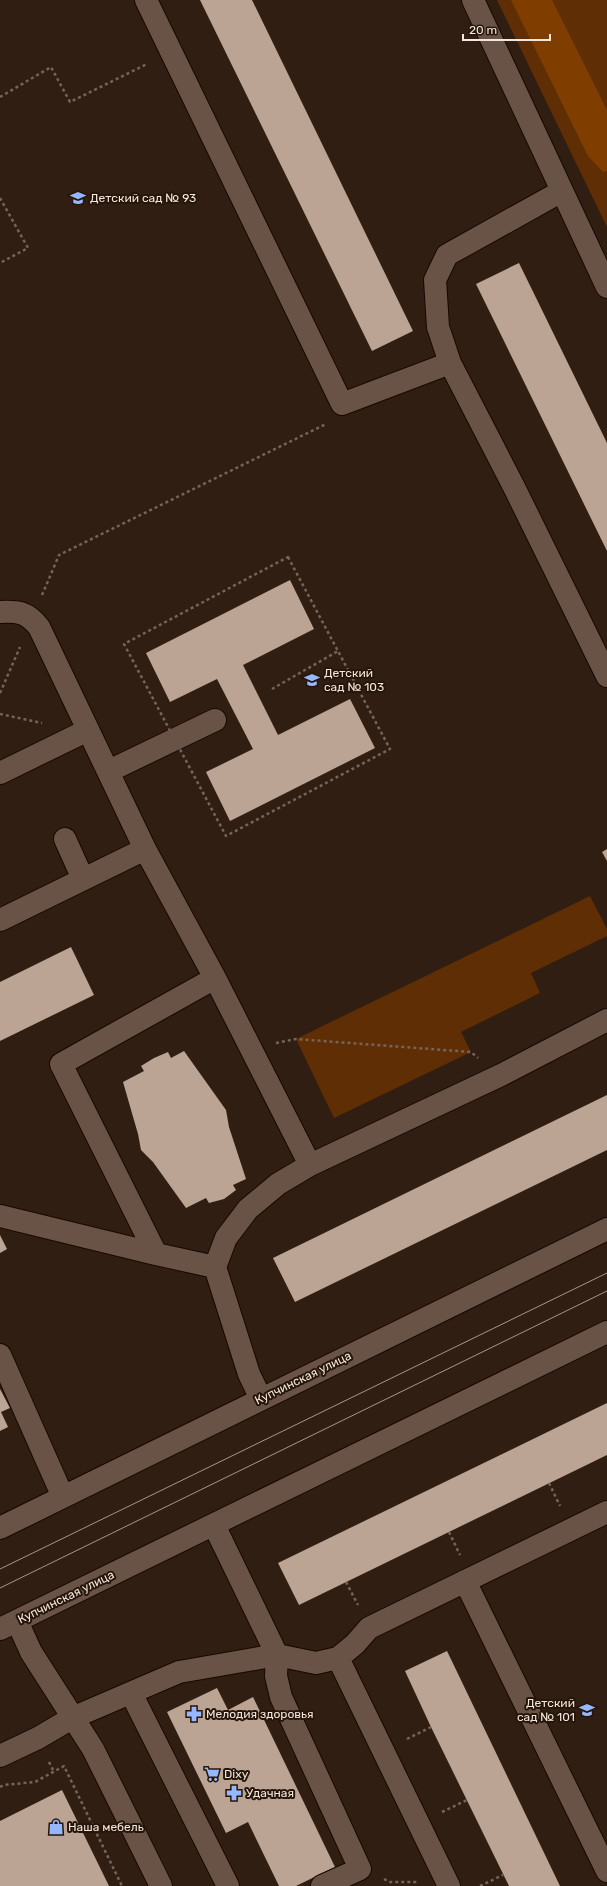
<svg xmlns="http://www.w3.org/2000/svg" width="607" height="1886" font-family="Rubik,sans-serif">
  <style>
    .green { fill: #5f2e04 }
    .forest { fill: #7f3e00 }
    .building { fill: #bca494 }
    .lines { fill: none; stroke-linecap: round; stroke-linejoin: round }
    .minor-casing { stroke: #180801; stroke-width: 24 }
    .path { stroke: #756459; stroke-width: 2.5; stroke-dasharray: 3 3; stroke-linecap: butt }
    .minor { stroke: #695346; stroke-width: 22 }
    .tram { stroke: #a5958c; stroke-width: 1 }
    .labels { text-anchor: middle; stroke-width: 4; stroke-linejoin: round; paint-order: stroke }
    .poi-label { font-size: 12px; fill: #f3e6de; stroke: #261509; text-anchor: start }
    .street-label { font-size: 12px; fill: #f3e6de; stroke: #261509 }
  </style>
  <rect width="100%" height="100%" fill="#311e12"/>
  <!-- green -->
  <path class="green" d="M 497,0 L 607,0 L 607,227 Z
    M 590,896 L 607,929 L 607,936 L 531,973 L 540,993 L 461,1032 L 471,1052 L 334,1118 L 296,1039 Z"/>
  <!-- forest -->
  <path class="forest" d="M 511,0 L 552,0 L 607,110 L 607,171 L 603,172 L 588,156 Z"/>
  <!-- building -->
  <path class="building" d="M 200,0 L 252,0 L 413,331 L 372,351 Z
    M 519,263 L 607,443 L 607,551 L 476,284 Z
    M 290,580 L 314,629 L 243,665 L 278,735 L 350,699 L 375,748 L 230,821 L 206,772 L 253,749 L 217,679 L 170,702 L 146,653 Z
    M 607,849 L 607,861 L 602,852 Z
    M 71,947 L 94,995 L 0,1041 L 0,982 Z
    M 184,1051 L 226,1110 L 229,1127 L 246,1179 L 233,1185 L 236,1190 L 224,1199 L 209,1203 L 206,1198 L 186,1208 L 153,1162 L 141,1150 L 138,1134 L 123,1082 L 144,1071 L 141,1066 L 154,1058 L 168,1052 L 171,1058 Z
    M 607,1095 L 607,1150 L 295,1302 L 273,1258 Z
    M 0,1235 L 7,1249 L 0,1253 Z
    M 0,1389 L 10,1408 L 1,1412 L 8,1427 L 0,1431 Z
    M 607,1403 L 607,1455 L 299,1605 L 278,1563 Z
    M 447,1651 L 560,1886 L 509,1886 L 431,1727 L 405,1671 Z
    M 217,1688 L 228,1710 L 253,1697 L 335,1867 L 296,1886 L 279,1886 L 248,1822 L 226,1833 L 167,1712 Z
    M 62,1790 L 109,1886 L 0,1886 L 0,1821 Z"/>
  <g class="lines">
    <!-- minor casing -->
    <g class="minor-casing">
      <path id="minor" d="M 146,0 L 342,404 L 450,363 L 514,487 L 607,676
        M 473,0 L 607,287
        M 450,363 L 438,327 L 435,280 L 447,255 L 562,191
        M 0,612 C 18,611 27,612 39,627 L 145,849 L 215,978
        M 109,771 L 215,720
        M 0,773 L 88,730
        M 65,839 L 83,879
        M 0,920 L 145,849
        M 0,1216 L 156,1254
        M 215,1267 L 156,1254 L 61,1064 L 215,978 L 310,1165
        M 0,1355 L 63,1497
        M 261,1399 L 249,1374 L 215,1267 L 226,1238 L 248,1209 L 278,1184 L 310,1165 L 501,1075 L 607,1020
        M 214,1525 L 277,1655 L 276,1676 L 281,1697 L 360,1869 L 322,1886
        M 0,1528 L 607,1229
        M 465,1581 L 607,1871
        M 17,1621 L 31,1652 L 93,1749 L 161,1886
        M 0,1629 L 607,1332
        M 338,1658 L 449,1886
        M 131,1693 L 228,1886
        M 0,1756 L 38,1738 L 72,1718 L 179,1672 L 277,1655 L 316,1663 L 338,1658 L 355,1644 L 369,1628 L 607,1512"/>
    </g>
    <!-- path -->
    <path class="path" d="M 0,97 L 51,67 L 70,102 L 147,64
      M 0,198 L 28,248 L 0,263
      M 288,557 L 390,749 L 226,836 L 124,644 Z
      M 42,595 L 59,555 L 326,424
      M 272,689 L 338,651
      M 0,693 L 20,647
      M 0,714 L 42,723
      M 276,1043 L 296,1039 L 471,1052 L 478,1058
      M 549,1483 L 560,1506
      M 449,1532 L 460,1555
      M 346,1582 L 358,1605
      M 407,1739 L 431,1727
      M 49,1762 L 54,1772
      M 0,1787 L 4,1785 L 35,1782 L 64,1766 L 122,1886
      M 442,1812 L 467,1800
      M 384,1879 L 390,1882 L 418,1882
      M 480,1886 L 503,1875"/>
    <!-- minor -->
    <use href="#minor" class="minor"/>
    <!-- tram -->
    <path class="tram" d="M 0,1569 L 607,1273
      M 0,1588 L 607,1291"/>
  </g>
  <!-- icons -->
  <defs>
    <g id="school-bare" transform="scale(1.2)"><path d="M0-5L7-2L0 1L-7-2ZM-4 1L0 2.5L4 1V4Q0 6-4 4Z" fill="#95b7fd" stroke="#261509" stroke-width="2.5" paint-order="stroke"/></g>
    <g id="pharmacy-bare" transform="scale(1.2)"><path d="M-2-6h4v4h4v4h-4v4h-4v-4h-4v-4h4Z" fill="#95b7fd" stroke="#261509" stroke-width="2.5" paint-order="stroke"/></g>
    <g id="supermarket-bare" transform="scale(1.2)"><path d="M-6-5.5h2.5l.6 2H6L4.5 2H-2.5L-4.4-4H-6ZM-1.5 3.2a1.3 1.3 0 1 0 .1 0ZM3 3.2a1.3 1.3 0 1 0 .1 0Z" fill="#95b7fd" stroke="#261509" stroke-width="2.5" paint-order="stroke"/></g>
    <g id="shop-bare" transform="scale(1.2)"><path d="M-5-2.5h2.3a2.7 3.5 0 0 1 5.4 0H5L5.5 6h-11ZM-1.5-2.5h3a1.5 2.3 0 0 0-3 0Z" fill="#95b7fd" stroke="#261509" stroke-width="2.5" paint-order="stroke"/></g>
  </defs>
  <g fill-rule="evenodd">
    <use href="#school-bare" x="78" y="198"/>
    <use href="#school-bare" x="312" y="680"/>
    <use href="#school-bare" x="587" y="1710"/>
    <use href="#pharmacy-bare" x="194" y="1714"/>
    <use href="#supermarket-bare" x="212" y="1774"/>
    <use href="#pharmacy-bare" x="234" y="1793"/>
    <use href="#shop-bare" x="56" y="1827"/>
  </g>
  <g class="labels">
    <!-- poi labels -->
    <g class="poi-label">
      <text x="90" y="202">Детский сад № 93</text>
      <text x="324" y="677">Детский<tspan x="324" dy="14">сад № 103</tspan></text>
      <text x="575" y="1707" text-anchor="end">Детский<tspan x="575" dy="14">сад № 101</tspan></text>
      <text x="206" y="1718">Мелодия здоровья</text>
      <text x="224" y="1778">Dixy</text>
      <text x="246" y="1797">Удачная</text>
      <text x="68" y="1831">Наша мебель</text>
    </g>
    <!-- street labels -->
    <g class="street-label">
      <text transform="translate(303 1378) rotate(-26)" y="4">Купчинская улица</text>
      <text transform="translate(66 1597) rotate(-26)" y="4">Купчинская улица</text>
    </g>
  </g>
  <!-- scale -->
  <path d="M463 34v6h87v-6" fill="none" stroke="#f3e6de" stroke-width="2"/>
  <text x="469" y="34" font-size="12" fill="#f3e6de" stroke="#261509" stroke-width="3" paint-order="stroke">20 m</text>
</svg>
